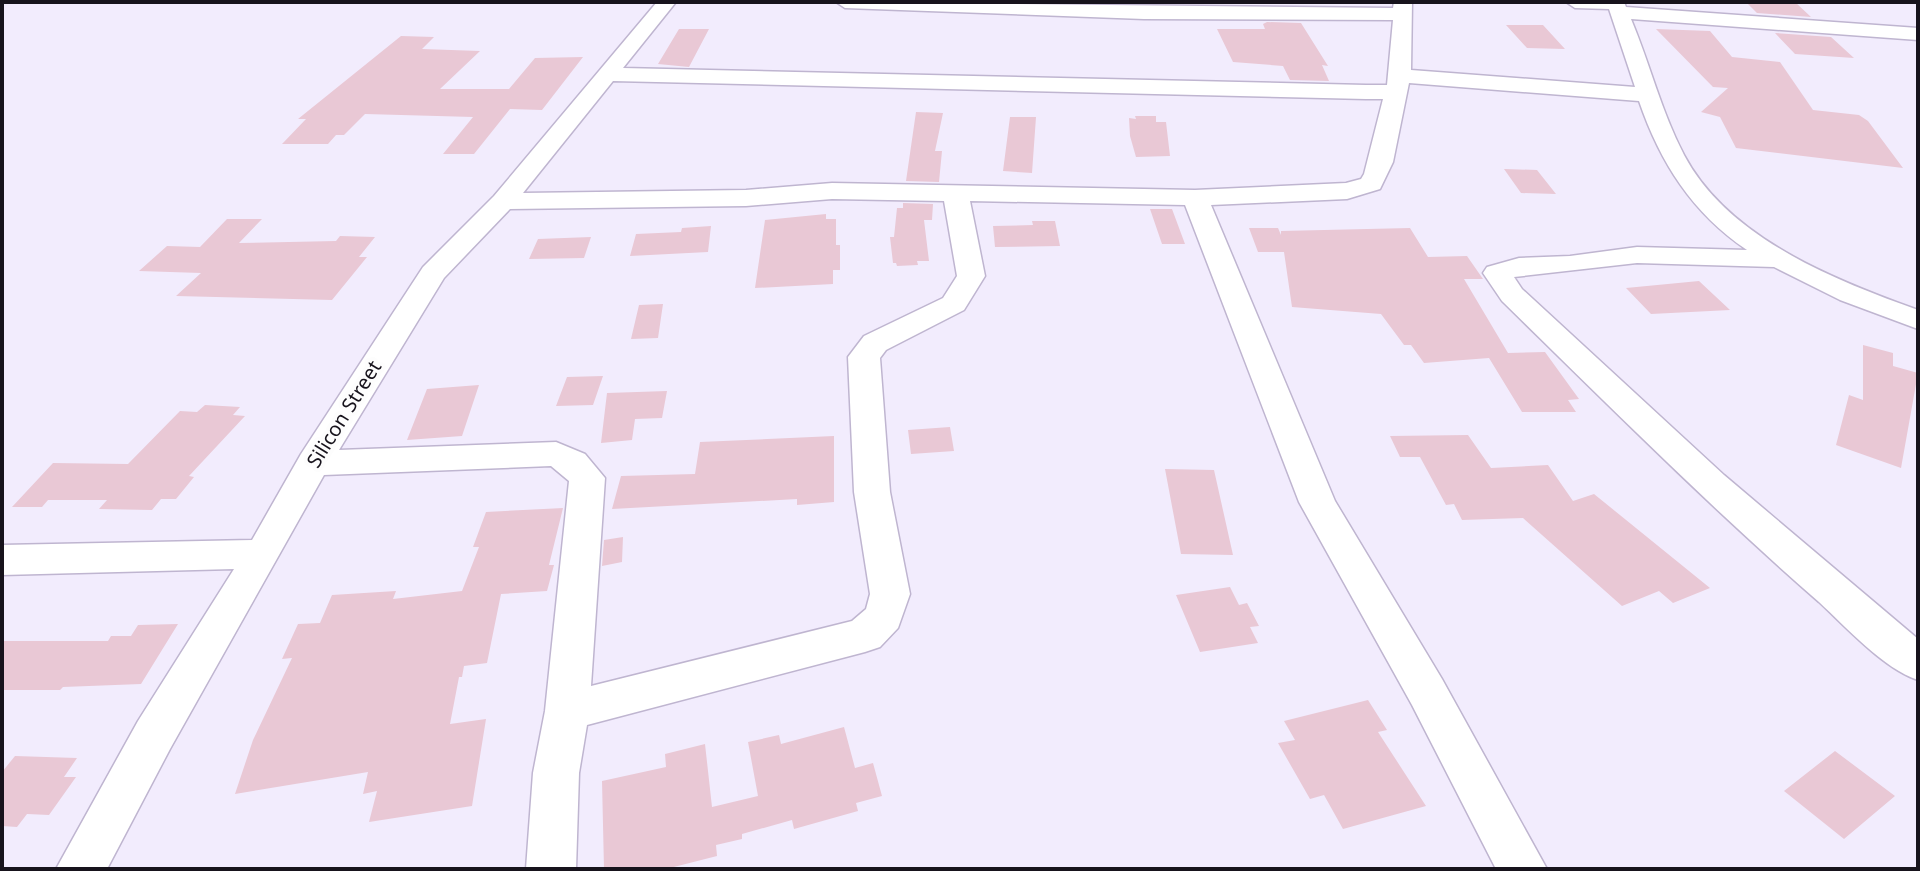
<svg xmlns="http://www.w3.org/2000/svg" width="1920" height="871" font-family="'Noto Sans',sans-serif">
  <style>
    .building { fill: #e9c8d5 }
    .lines { fill: none; stroke-linecap: round; stroke-linejoin: round }
    .minor-casing { stroke: #bfb5d0; stroke-width: 3 }
    .minor { fill: #fff; fill-rule: evenodd }
    .labels { text-anchor: middle; stroke-width: 8; stroke-linejoin: round; paint-order: stroke }
    .street-label { font-size: 20px; fill: #17131c; stroke: #fdfdfd }
  </style>
  <rect width="100%" height="100%" fill="#f2ecfd"/>
  <!-- building -->
  <path class="building" d="M 1746,2 L 1795,2 L 1811,17 L 1757,13 Z
    M 1267,22 L 1301,23 L 1328,66 L 1322,65 L 1329,81 L 1290,80 L 1283,66 L 1233,62 L 1217,29 L 1265,29 L 1263,24 Z
    M 1506,25 L 1543,25 L 1565,49 L 1527,48 Z
    M 679,29 L 709,29 L 689,67 L 658,64 Z
    M 1656,29 L 1710,31 L 1732,57 L 1780,62 L 1813,110 L 1859,115 L 1868,121 L 1903,168 L 1736,148 L 1720,117 L 1701,112 L 1728,88 L 1713,87 Z
    M 1775,33 L 1831,37 L 1854,58 L 1795,54 Z
    M 401,36 L 434,37 L 422,49 L 480,51 L 440,89 L 509,89 L 535,58 L 583,57 L 542,110 L 510,109 L 474,154 L 443,154 L 473,117 L 365,114 L 344,135 L 336,135 L 328,144 L 282,144 L 306,119 L 298,119 Z
    M 916,112 L 943,113 L 935,151 L 942,151 L 939,182 L 906,181 Z
    M 1135,116 L 1156,116 L 1156,122 L 1166,122 L 1170,156 L 1136,157 L 1130,136 L 1129,118 L 1136,119 Z
    M 1010,117 L 1036,117 L 1032,173 L 1003,171 Z
    M 1504,169 L 1537,170 L 1556,194 L 1521,193 Z
    M 903,203 L 933,204 L 932,220 L 924,220 L 929,261 L 917,261 L 918,265 L 897,266 L 896,263 L 893,263 L 890,237 L 894,237 L 897,208 L 903,208 Z
    M 1150,209 L 1172,209 L 1185,244 L 1162,244 Z
    M 826,214 L 826,219 L 836,219 L 836,245 L 840,245 L 840,270 L 833,270 L 833,284 L 755,288 L 765,220 Z
    M 227,219 L 262,219 L 239,243 L 336,241 L 340,236 L 375,237 L 359,257 L 367,257 L 332,300 L 176,296 L 201,273 L 139,271 L 167,246 L 200,247 Z
    M 1032,221 L 1055,221 L 1060,246 L 995,247 L 993,226 L 1033,225 Z
    M 711,226 L 708,252 L 630,256 L 636,234 L 681,232 L 682,228 Z
    M 1249,228 L 1278,228 L 1281,235 L 1281,231 L 1410,228 L 1428,257 L 1467,256 L 1483,279 L 1464,279 L 1508,353 L 1545,352 L 1579,399 L 1568,400 L 1576,412 L 1522,412 L 1489,358 L 1424,363 L 1411,345 L 1404,345 L 1381,314 L 1292,307 L 1284,252 L 1258,252 Z
    M 591,237 L 584,258 L 529,259 L 538,239 Z
    M 1699,281 L 1730,310 L 1651,314 L 1626,288 Z
    M 663,304 L 658,338 L 631,339 L 639,305 Z
    M 1863,345 L 1893,353 L 1893,366 L 1918,373 L 1901,468 L 1836,445 L 1849,395 L 1863,400 Z
    M 603,376 L 593,405 L 556,406 L 567,377 Z
    M 479,385 L 462,436 L 407,440 L 427,389 Z
    M 667,391 L 662,418 L 635,419 L 632,440 L 601,443 L 607,393 Z
    M 205,405 L 240,407 L 233,415 L 245,416 L 189,476 L 194,477 L 176,499 L 161,499 L 152,510 L 99,509 L 107,500 L 48,500 L 42,507 L 12,507 L 53,463 L 128,464 L 180,411 L 197,412 Z
    M 950,427 L 954,451 L 911,454 L 908,430 Z
    M 1468,435 L 1491,468 L 1548,465 L 1573,501 L 1594,494 L 1710,588 L 1673,603 L 1659,591 L 1622,606 L 1523,518 L 1462,520 L 1454,504 L 1446,505 L 1420,457 L 1400,457 L 1390,436 Z
    M 834,436 L 834,502 L 797,505 L 797,499 L 612,509 L 621,476 L 695,474 L 700,442 Z
    M 1165,469 L 1214,470 L 1233,555 L 1181,554 Z
    M 563,508 L 549,565 L 554,565 L 547,591 L 501,594 L 487,663 L 464,666 L 462,677 L 459,677 L 450,724 L 486,719 L 472,806 L 369,822 L 377,791 L 363,794 L 368,772 L 235,794 L 253,740 L 292,658 L 282,659 L 298,624 L 320,623 L 332,595 L 396,591 L 393,599 L 462,591 L 479,547 L 473,547 L 486,512 Z
    M 623,537 L 622,562 L 602,566 L 604,540 Z
    M 1230,587 L 1239,605 L 1247,603 L 1259,626 L 1250,627 L 1258,643 L 1200,652 L 1176,595 Z
    M 178,624 L 141,684 L 63,687 L 60,690 L 2,690 L 2,641 L 108,641 L 111,636 L 131,636 L 138,625 Z
    M 1368,700 L 1387,730 L 1378,732 L 1426,806 L 1343,829 L 1324,795 L 1310,799 L 1278,743 L 1295,740 L 1284,721 Z
    M 844,727 L 855,768 L 873,763 L 882,796 L 856,803 L 858,811 L 794,829 L 792,820 L 742,834 L 742,839 L 716,845 L 717,856 L 666,869 L 604,869 L 602,781 L 666,767 L 665,754 L 705,744 L 712,807 L 758,796 L 748,742 L 779,735 L 781,744 Z
    M 1835,751 L 1895,796 L 1844,839 L 1784,791 Z
    M 15,756 L 77,758 L 64,777 L 76,777 L 49,815 L 27,814 L 17,827 L 2,826 L 2,772 Z"/>
  <g class="lines">
    <!-- minor casing -->
    <g class="minor-casing">
      <path id="minor" d="M 657,2 L 676,2 L 623,68 L 1366,85 L 1387,85 L 1393,20 L 1144,19 L 845,8 L 836,2 L 1393,8 L 1394,2 L 1412,2 L 1411,70 L 1635,87 L 1609,9 L 1575,8 L 1566,2 L 1624,2 L 1626,7 L 1918,28 L 1918,40 L 1631,19 C 1650,64 1661,111 1684,155 C 1728,238 1834,280 1918,310 L 1918,329 L 1840,300 L 1774,267 L 1637,263 L 1514,277 L 1522,289 L 1724,475 L 1918,639 L 1918,680 C 1884,669 1846,627 1819,602 C 1709,506 1606,403 1502,301 L 1483,273 L 1487,267 L 1519,258 L 1570,256 L 1637,247 L 1747,250 C 1692,213 1660,162 1639,101 L 1409,83 L 1393,162 L 1380,189 L 1347,199 L 1211,205 L 1335,501 L 1442,679 L 1547,869 L 1496,869 L 1412,705 L 1299,502 L 1185,205 L 970,201 L 985,276 L 964,310 L 886,350 L 880,358 L 890,492 L 910,594 L 898,628 L 880,647 L 865,652 L 587,725 L 579,773 L 576,869 L 526,869 L 533,773 L 545,711 L 569,481 L 551,466 L 324,475 L 170,749 L 107,869 L 56,869 L 138,721 L 234,569 L 2,575 L 2,545 L 252,540 L 301,454 L 423,267 L 494,196 ZM 613,81 L 1366,99 L 1383,99 L 1364,174 L 1361,179 L 1346,183 L 1195,190 L 832,183 L 746,190 L 523,193 ZM 832,199 L 944,201 L 957,276 L 943,298 L 864,336 L 848,357 L 854,492 L 870,594 L 866,609 L 852,621 L 591,686 L 605,478 L 585,454 L 556,442 L 339,450 L 444,278 L 510,209 L 746,206 Z"/>
    </g>
    <!-- minor -->
    <use href="#minor" class="minor"/>
  </g>
  <g class="labels">
    <!-- street labels -->
    <g class="street-label">
      <text transform="translate(344 414) rotate(-58)" y="7">Silicon Street</text>
    </g>
  </g>
  <!-- border -->
  <rect width="1920" height="871" fill="none" stroke="#17131c" stroke-width="8"/>
</svg>
